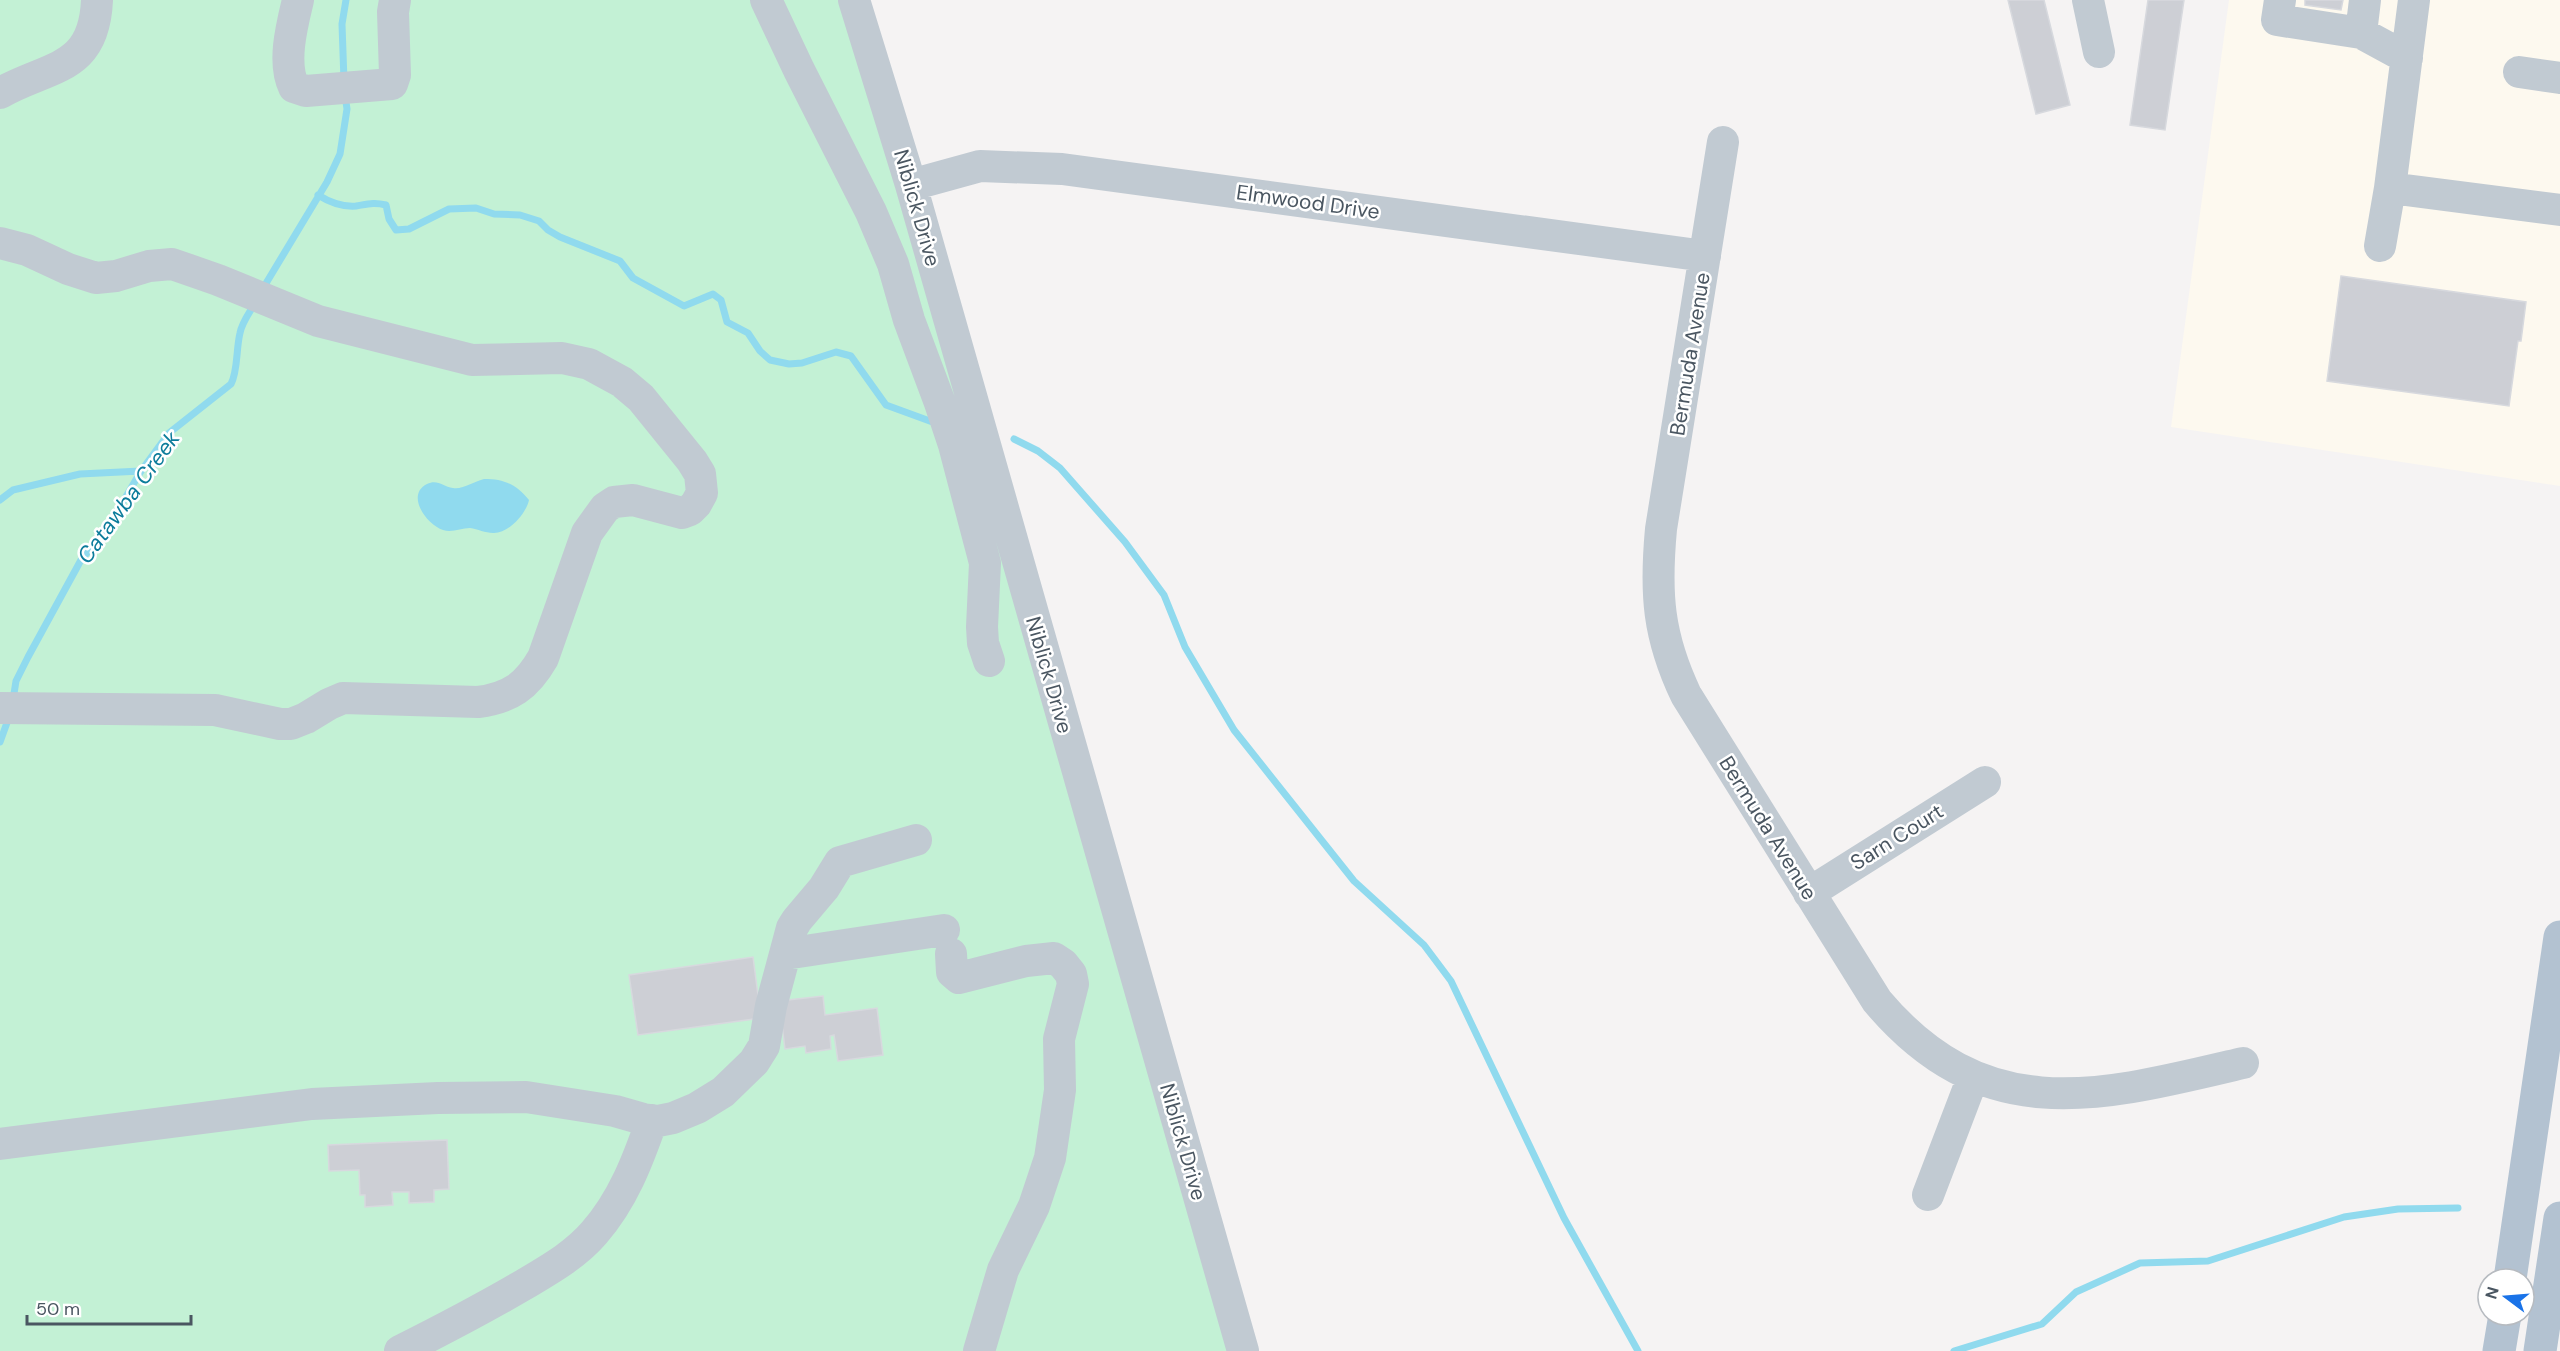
<svg xmlns="http://www.w3.org/2000/svg" width="2560" height="1351" font-family="'DM Sans',sans-serif">
  <style>
    .commercial { fill: #fdf9ef }
    .green { fill: #c3f1d5 }
    .water { fill: #90daee }
    .lines { fill: none; stroke-linecap: round; stroke-linejoin: round }
    .stream { stroke: #90daee; stroke-width: 7 }
    .building { fill: #cdcfd5; stroke: #d7d9de; stroke-width: 1.5 }
    .minor { stroke: #c1cad2; stroke-width: 32 }
    .major { stroke: #b3c2d1; stroke-width: 33 }
    .labels { text-anchor: middle; stroke-width: 5; stroke-linejoin: round; paint-order: stroke }
    .street-label { font-size: 21px; fill: #4a5661; stroke: #fff }
    .water-label { font-size: 22px; font-style: italic; fill: #0c7c9b; stroke: #fff }
  </style>
  <rect width="100%" height="100%" fill="#f5f3f3"/>
  <!-- commercial -->
  <path class="commercial" d="M 2229,0 L 2560,0 L 2560,486 L 2171,427 Z"/>
  <!-- green -->
  <path class="green" d="M 0,0 L 846,0 L 1233,1351 L 0,1351 Z"/>
  <!-- water -->
  <path class="water" d="M 484,479 C 504,479 516,484 529,500 C 526,514 508,534 493,533 C 485,533 478,529 470,528 C 461,528 452,533 443,530 C 427,525 405,495 427,484 C 438,479 443,487 453,488 C 462,490 475,481 484,479 Z"/>
  <g class="lines">
    <!-- stream -->
    <path class="stream" d="M 344,81 L 342,24 L 346,0
      M 318,195 C 329,202 342,207 356,206 C 368,204 374,202 386,205 L 389,219 L 396,230 L 409,229 L 449,209 L 476,208 L 494,214 L 520,215 L 539,221 L 548,230 L 560,237 L 620,261 L 633,278 L 684,306 L 713,294 L 721,300 L 727,322 L 748,333 L 760,351 L 770,360 L 789,364 L 802,363 L 836,352 L 851,356 L 886,405 L 938,424
      M 262,290 L 327,182 L 340,154 L 347,109 L 345,95
      M 1014,439 L 1038,451 L 1060,468 L 1125,542 L 1164,595 L 1185,647 L 1234,730 L 1354,881 L 1424,945 L 1451,981 L 1564,1218 L 1638,1351
      M 0,500 L 13,490 L 80,474 L 141,471
      M 13,700 L 16,681 L 28,657 L 81,560 L 107,529 L 141,471 L 169,433 L 231,384 C 238,371 236,349 240,333 C 242,322 250,312 255,303
      M 0,742 L 9,717
      M 1954,1351 L 2042,1324 L 2076,1292 L 2140,1263 L 2208,1261 L 2344,1217 L 2398,1209 L 2458,1208"/>
  </g>
  <!-- building -->
  <path class="building" d="M 2008,0 L 2044,0 L 2070,105 L 2036,114 Z
    M 2148,0 L 2184,0 L 2165,130 L 2130,125 Z
    M 2305,0 L 2343,0 L 2341,10 L 2305,5 Z
    M 2341,276 L 2526,302 L 2521,341 L 2518,341 L 2509,406 L 2327,381 Z
    M 753,957 L 761,1018 L 638,1035 L 629,975 Z
    M 823,996 L 825,1015 L 877,1008 L 883,1055 L 838,1061 L 834,1035 L 830,1036 L 831,1049 L 806,1053 L 805,1046 L 785,1049 L 779,1001 Z
    M 447,1140 L 449,1189 L 434,1190 L 434,1202 L 409,1203 L 409,1192 L 392,1192 L 393,1205 L 365,1207 L 365,1195 L 360,1195 L 359,1170 L 329,1171 L 328,1145 Z"/>
  <g class="lines">
    <!-- minor -->
    <path class="minor" d="M 298,0 C 292,25 282,63 294,87 L 306,91 L 392,84 L 395,75 L 393,12 L 395,0
      M 766,0 L 799,70 L 871,212 L 893,264 L 909,320 L 940,403 L 954,445 L 985,563 L 982,627 L 983,643 L 989,661
      M 854,0 L 911,185 L 1243,1351
      M 2088,0 L 2099,52
      M 2280,0 L 2277,20 L 2361,33 L 2407,58
      M 2414,0 L 2390,188 L 2560,210
      M 2361,33 L 2365,0
      M 2519,72 L 2560,78
      M 0,93 C 50,65 94,71 97,0
      M 1723,142 L 1661,529 C 1655,594 1658,636 1686,695 L 1877,1001 C 1985,1129 2099,1097 2243,1063
      M 911,185 L 980,166 L 1062,169 L 1705,256
      M 0,243 L 27,250 L 68,269 L 96,278 L 116,276 L 149,266 L 172,264 L 218,280 L 318,321 L 472,360 L 562,358 L 589,364 L 622,382 L 641,398 L 692,461 L 700,474 L 702,493 L 696,504 L 690,510 L 682,513 L 633,500 L 614,502 L 605,508 L 587,533 L 543,658 C 527,686 510,698 478,702 L 343,698 L 329,704 L 306,718 L 291,724 L 280,724 L 215,710 L 0,708
      M 2380,246 L 2390,188
      M 1809,893 L 1985,782
      M 785,954 L 944,930
      M 951,954 L 952,972 L 959,978 L 1026,961 L 1054,958 L 1063,964 L 1071,974 L 1073,984 L 1059,1039 L 1060,1090 L 1050,1158 L 1034,1206 L 1003,1270 L 979,1351
      M 0,1144 L 312,1104 L 438,1098 L 526,1097 L 615,1111 L 643,1119 L 658,1121 L 673,1118 L 697,1108 L 723,1092 L 754,1062 L 764,1046 L 771,1006 L 792,928 L 797,920 L 824,888 L 840,862 L 916,840
      M 1928,1195 L 1973,1077
      M 400,1351 C 442,1330 484,1308 525,1284 C 550,1269 575,1255 594,1233 C 623,1200 638,1160 652,1120"/>
    <!-- major -->
    <path class="major" d="M 2510,1279 L 2560,937
      M 2499,1351 L 2505,1315
      M 2540,1351 L 2560,1218"/>
  </g>
  <g class="labels">
    <!-- street labels -->
    <g class="street-label">
      <text transform="translate(1308 202) rotate(8)" y="7">Elmwood Drive</text>
      <text transform="translate(917 208) rotate(74)" y="7">Niblick Drive</text>
      <text transform="translate(1690 354) rotate(-81)" y="7">Bermuda Avenue</text>
      <text transform="translate(1049 675) rotate(74)" y="7">Niblick Drive</text>
      <text transform="translate(1768 828) rotate(58)" y="7">Bermuda Avenue</text>
      <text transform="translate(1897 837) rotate(-32)" y="7">Sarn Court</text>
      <text transform="translate(1183 1142) rotate(74)" y="7">Niblick Drive</text>
    </g>
    <!-- water labels -->
    <g class="water-label">
      <text transform="translate(128 497) rotate(-54)" y="8">Catawba Creek</text>
    </g>
  </g>
  <!-- north arrow -->
  <g transform="translate(2506 1297) rotate(286)"><circle r="28" fill="#ffffff" stroke="#b7bbc0" stroke-width="1.5"/>
  <path d="M0-4.5L10 22L0 15L-10 22Z" fill="#1a73e8"/>
  <text y="-9" font-size="16" font-weight="bold" text-anchor="middle" fill="#4a5661">N</text>
  </g>
  <!-- scale -->
  <path d="M27 1315v9h164v-9" fill="none" stroke="#4a5661" stroke-width="3"/>
  <text x="36" y="1315" font-size="18" fill="#4a5661" stroke="#ffffff" stroke-width="4.5" paint-order="stroke">50 m</text>
</svg>
